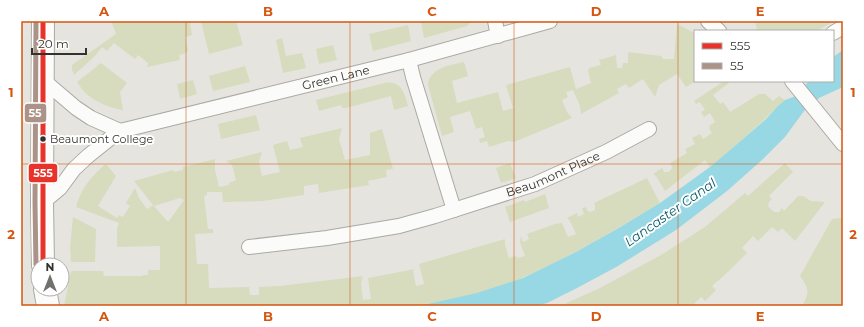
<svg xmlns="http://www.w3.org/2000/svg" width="864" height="327" font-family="Montserrat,sans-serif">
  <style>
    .green { fill: #d7dcbe; fill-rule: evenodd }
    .water { fill: #97d8e4 }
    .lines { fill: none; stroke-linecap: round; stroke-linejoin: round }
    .minor-casing { stroke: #aba9a4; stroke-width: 16 }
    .primary-casing { stroke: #aba9a4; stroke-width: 24 }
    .minor { stroke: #fbfbfa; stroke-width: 14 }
    .primary { stroke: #fbfbfa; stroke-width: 22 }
    .bus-1-casing { stroke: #fff; stroke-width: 8 }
    .bus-2-casing { stroke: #fff; stroke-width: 8 }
    .bus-1 { stroke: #e7332a; stroke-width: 5 }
    .bus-2 { stroke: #ab9388; stroke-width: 5 }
    .grid { fill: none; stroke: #d6550f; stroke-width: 1; stroke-opacity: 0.55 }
    .bus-dot { fill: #33322e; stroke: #fff; stroke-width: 1.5 }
    .labels { text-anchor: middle; stroke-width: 4; stroke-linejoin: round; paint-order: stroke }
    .bus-label { font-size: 11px; fill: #33322e; stroke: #fff; text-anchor: start }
    .street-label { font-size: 12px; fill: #33322e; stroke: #fff }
    .water-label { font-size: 13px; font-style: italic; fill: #085b6a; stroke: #fff }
    .line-badge { stroke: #fff; stroke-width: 1.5 }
    .badge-label { font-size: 11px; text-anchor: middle; font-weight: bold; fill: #fff }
    .neatline { fill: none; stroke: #d6550f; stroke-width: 1.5 }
    .grid-label { font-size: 13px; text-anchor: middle; font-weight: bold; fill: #d6550f }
  </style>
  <rect width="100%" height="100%" fill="#e6e4de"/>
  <!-- green -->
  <path class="green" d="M 111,21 L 198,21 L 190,23 L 192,35 L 185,37 L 188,50 L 186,53 L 179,55 L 180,60 L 147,67 L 148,63 L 138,55 L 135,59 L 114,43 L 107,51 L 102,47 L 94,57 L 74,75 L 72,70 L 72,65 L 116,34 Z
    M 201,21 L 236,21 L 243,45 L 209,54 Z
    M 421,21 L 472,21 L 467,26 L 424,38 Z
    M 755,21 L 835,21 L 816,31 L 757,31 Z
    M 677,24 L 695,33 L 695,81 L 696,81 L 686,87 L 677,74 L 659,85 L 655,97 L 643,79 L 629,88 L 626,84 L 617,89 L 619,93 L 581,114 L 580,106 L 573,90 L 566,92 L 568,97 L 562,100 L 567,112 L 572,118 L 514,142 L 508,141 L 489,147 L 487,141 L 480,143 L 479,139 L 485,137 L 482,127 L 476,129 L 470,111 L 450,117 L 454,132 L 442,136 L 428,85 C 429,68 451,65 464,62 L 468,76 L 452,81 L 457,103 L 498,92 L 503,111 L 513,108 L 506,85 L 570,67 L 576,89 L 591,83 L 588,71 L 589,68 L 601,65 L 599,60 L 616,55 L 617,68 L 622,68 L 623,63 L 628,63 L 628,52 L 661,56 L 663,59 L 674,59 Z
    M 408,25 L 411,41 L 373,51 L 369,34 Z
    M 282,38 L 286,56 L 302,53 L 306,68 L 283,73 L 276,40 Z
    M 333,45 L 337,60 L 319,64 L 316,49 Z
    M 101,63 L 127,83 L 120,92 L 123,110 C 105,107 87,99 77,82 Z
    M 245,66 L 250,82 L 213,91 L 209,76 Z
    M 193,80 L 197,94 L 180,99 L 177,84 Z
    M 724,81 L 728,81 L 729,83 L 713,95 L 720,104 L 723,102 L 730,112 L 759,94 L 765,94 L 773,101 L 779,96 L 785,100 L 743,139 L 710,167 L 705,160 L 665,191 L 656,176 L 653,174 L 662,168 L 664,172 L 668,172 L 671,170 L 672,167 L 670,163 L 687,153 L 685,149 L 695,144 L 692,138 L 700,134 L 703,139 L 712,133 L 709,128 L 710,127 L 709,126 L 715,122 L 710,113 L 704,117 L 701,112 L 705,110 L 700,102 L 696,104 L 694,101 Z
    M 385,83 C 401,80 405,94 408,106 L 394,110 L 391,96 L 346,108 L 342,108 L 341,105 L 319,111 L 316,100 Z
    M 256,115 L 260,130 L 221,139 L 218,124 Z
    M 342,128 L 339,139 L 345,160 L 370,155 L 370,133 L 382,129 L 393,169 L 386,170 L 387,177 L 368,181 L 369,185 L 319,193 L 318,184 L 304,186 L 304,195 L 262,201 L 223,202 L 222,192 L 207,192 L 207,195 L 204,196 L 208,229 L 213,229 L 213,233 L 195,234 L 197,264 L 208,264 L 209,288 L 249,287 L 250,295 L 259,295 L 259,287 L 280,286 L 363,276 L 361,283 L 363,300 L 371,299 L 368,278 L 415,269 L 413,271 L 416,286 L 424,284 L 419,264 L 505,239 L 505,245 L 509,258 L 516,256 L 518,258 L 525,256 L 520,242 L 521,236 L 523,242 L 529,239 L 527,234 L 555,224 L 562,223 L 568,237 L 576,234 L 570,221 L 567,218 L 577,213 L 578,217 L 584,214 L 582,208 L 586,207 L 587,210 L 590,212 L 595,210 L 595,206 L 594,203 L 647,178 L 660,203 C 616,230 571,256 524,277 C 492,292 454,301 419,306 L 64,306 L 71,271 L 103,271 L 104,276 L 143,276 L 143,275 L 148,275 L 148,270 L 160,270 L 160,246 L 117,247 L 117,229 L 119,223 L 76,207 C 80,190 92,175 106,164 L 116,176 L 98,206 L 117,218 L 119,215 L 123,217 L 130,206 L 126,203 L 135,188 L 139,198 L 147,209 L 153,205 L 134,181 L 173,170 L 174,172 L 183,170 L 183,167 L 215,159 L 215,170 L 219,187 L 229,185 L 229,183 L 236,180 L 232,165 L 226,161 L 262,152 L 259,162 L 262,176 L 280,172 L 273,145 L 287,141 L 290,150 L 303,147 L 300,138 ZM 180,198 L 184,200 L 168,222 L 154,206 Z
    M 510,163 L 516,178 L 501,183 L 496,168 Z
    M 785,163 L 793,172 L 769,196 L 772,199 L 769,202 L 768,206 L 774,212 L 779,212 L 782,208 L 784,211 L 798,196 L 803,196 L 811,201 L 825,202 L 795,241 L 782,228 L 778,232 L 772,227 L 758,241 L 753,236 L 742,248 L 747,253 L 729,271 L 712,286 L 716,290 L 705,301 L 701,297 L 692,306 L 560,306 L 600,288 L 661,255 L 705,227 L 745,193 L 748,196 Z
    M 545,194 L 549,208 L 510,222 L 505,207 L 524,200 L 525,202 Z
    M 73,217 L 96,229 L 95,262 L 71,262 L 70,247 Z
    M 841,218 L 843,219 L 843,306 L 802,306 C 810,292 809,289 800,276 L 832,219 Z"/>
  <!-- water -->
  <path class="water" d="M 843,50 L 843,87 L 819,98 L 804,111 L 785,137 L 762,160 L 727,191 L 676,230 L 618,266 L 577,288 L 547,303 L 536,306 L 419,306 L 477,293 L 523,278 L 574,253 L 617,229 L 660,203 L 710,167 L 743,139 L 766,119 L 777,107 L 785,100 L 796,96 L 809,81 L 833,81 L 833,57 Z"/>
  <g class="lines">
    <!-- minor casing -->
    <g class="minor-casing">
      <g id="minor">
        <path d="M 495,21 L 498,36"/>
        <path d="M 708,21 L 719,31"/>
        <path d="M 833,33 L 843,27"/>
        <path d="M 409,60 L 413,77 L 454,210"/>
        <path d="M 42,79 L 76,108 L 91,118 L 120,131"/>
        <path d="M 792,81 L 843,144"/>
        <path id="s1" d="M 42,203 L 60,188 L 74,169 L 88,156 L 113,136 L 120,131 L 409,60 L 550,21"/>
        <path id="s2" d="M 249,247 L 327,238 L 399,226 L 435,216 L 535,184 L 606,152 L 649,129"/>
      </g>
    </g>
    <!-- primary casing -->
    <g class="primary-casing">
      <path id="primary" d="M 43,21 L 42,203 L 43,265
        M 45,289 L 48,306"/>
    </g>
    <!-- minor -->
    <use href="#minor" class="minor"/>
    <!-- primary -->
    <use href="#primary" class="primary"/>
    <!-- bus-1 casing -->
    <g class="bus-1-casing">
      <path id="bus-1" d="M 43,21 L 43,265"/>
    </g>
    <!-- bus-2 casing -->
    <g class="bus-2-casing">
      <path id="bus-2" d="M 36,21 L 35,203 L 36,265"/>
    </g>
    <!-- bus-1 -->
    <use href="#bus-1" class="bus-1"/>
    <!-- bus-2 -->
    <use href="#bus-2" class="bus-2"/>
  </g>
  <!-- grid -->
  <path class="grid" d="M 186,21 L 186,306M 350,21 L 350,306M 514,21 L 514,306M 678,21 L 678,306M 21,164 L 843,164"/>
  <!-- markers -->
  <circle class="bus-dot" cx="43" cy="139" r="3.5"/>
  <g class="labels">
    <!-- bus labels -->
    <g class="bus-label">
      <text x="50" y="143">Beaumont College</text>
    </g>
    <!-- street labels -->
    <g class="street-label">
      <text dy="4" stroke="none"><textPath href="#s1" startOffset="329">Green Lane</textPath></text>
      <text dy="4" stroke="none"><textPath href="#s2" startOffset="314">Beaumont Place</textPath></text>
    </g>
    <!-- water labels -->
    <g class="water-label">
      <text transform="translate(670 212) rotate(-35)" y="5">Lancaster Canal</text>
    </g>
  </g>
  <g class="line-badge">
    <rect x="24" y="103" width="23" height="20" rx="4" fill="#ab9388"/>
    <rect x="28" y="163" width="30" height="20" rx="4" fill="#e7332a"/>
  </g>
  <g class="badge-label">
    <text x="35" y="117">55</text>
    <text x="43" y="177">555</text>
  </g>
  <!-- border -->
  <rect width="864" height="327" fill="none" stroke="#ffffff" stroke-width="44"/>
  <!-- legend -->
  <rect x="694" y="30" width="140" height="52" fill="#ffffff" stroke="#adadab"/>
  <rect x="702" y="43" width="20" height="6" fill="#e7332a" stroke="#adadab"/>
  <text x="730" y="50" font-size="12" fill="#33322e">555</text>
  <rect x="702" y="63" width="20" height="6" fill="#ab9388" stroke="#adadab"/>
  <text x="730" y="70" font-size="12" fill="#33322e">55</text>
  <!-- north arrow -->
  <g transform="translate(50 277)"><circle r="19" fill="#ffffff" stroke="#adadab"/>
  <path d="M0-3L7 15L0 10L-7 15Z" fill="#72706c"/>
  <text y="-6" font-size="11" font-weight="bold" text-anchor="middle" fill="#33322e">N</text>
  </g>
  <!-- scale -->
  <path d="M32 48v6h54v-6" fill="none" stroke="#33322e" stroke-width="2"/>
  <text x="38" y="48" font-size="12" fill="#33322e" stroke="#ffffff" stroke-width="3" paint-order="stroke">20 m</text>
  <rect x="22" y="22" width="820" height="283" class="neatline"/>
  <g class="grid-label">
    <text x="104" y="16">A</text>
    <text x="268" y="16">B</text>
    <text x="432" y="16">C</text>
    <text x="596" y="16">D</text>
    <text x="760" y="16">E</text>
    <text x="11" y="97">1</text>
    <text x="853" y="97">1</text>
    <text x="11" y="239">2</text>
    <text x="853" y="239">2</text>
    <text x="104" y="321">A</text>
    <text x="268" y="321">B</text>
    <text x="432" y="321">C</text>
    <text x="596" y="321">D</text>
    <text x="760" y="321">E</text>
  </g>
</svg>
